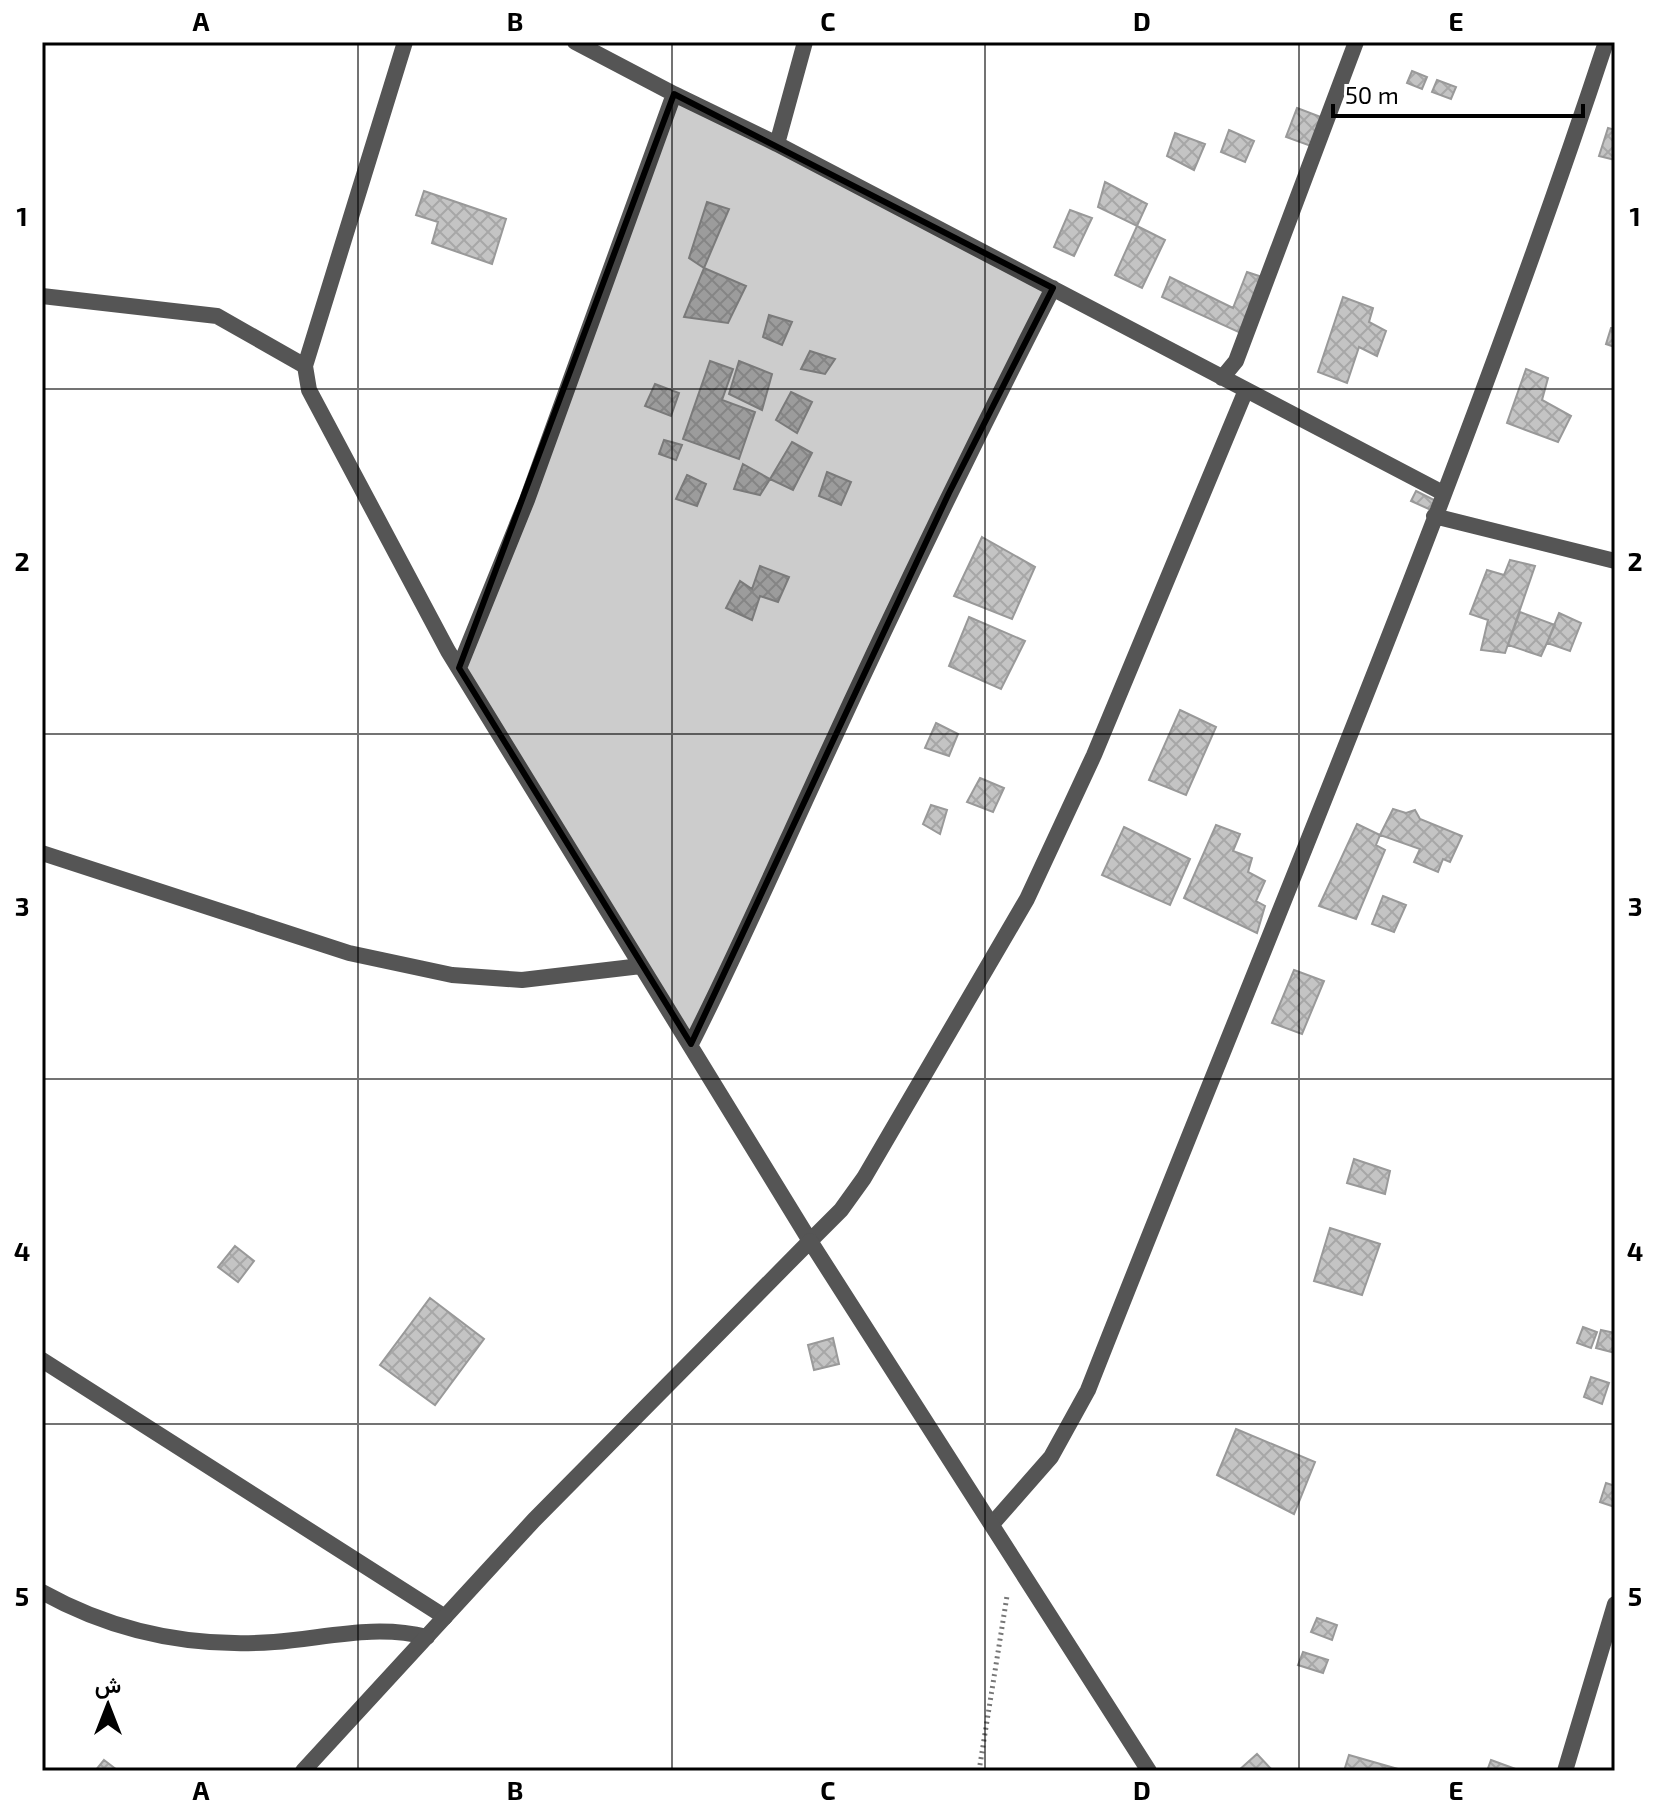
<svg xmlns="http://www.w3.org/2000/svg" width="1657" height="1813" font-family="'Exo 2',Vazirmatn,sans-serif">
  <style>
    .building { fill: url(#building-cross-hatch); stroke: #999; stroke-width: 2 }
    .lines { fill: none; stroke-linecap: round; stroke-linejoin: round }
    .path { stroke: #777; stroke-width: 5; stroke-dasharray: 2 4; stroke-linecap: butt }
    .minor { stroke: #555; stroke-width: 16 }
    .tertiary { stroke: #555; stroke-width: 16 }
    .marked { fill: #000; fill-opacity: 0.2; stroke: #000; stroke-width: 6; stroke-linejoin: round }
    .grid { fill: none; stroke: #000; stroke-width: 2; stroke-opacity: 0.55 }
    .neatline { fill: none; stroke: #000; stroke-width: 3 }
    .grid-label { font-size: 26px; text-anchor: middle; font-weight: bold; fill: #000 }
  </style>
  <defs>
    <pattern id="building-cross-hatch" width="8" height="8" patternUnits="userSpaceOnUse" patternTransform="scale(2)"><rect width="8" height="8" fill="#c4c4c4"/><path d="M0 0l8 8M0 8l8-8" fill="none" stroke="#a7a7a7"/></pattern>
  </defs>
  <rect width="100%" height="100%" fill="#fff"/>
  <!-- building -->
  <path class="building" d="M 1412,71 L 1427,77 L 1422,89 L 1407,83 Z
    M 1437,80 L 1456,87 L 1451,99 L 1432,92 Z
    M 1297,108 L 1321,117 L 1311,146 L 1286,137 Z
    M 1608,128 L 1615,130 L 1615,160 L 1599,156 Z
    M 1229,130 L 1254,141 L 1245,162 L 1221,152 Z
    M 1175,133 L 1205,144 L 1194,170 L 1167,156 Z
    M 1105,182 L 1147,204 L 1137,226 L 1098,207 Z
    M 424,191 L 506,219 L 492,264 L 432,243 L 438,222 L 416,215 Z
    M 707,202 L 729,209 L 704,268 L 689,258 Z
    M 1070,210 L 1092,218 L 1074,256 L 1054,247 Z
    M 1137,226 L 1165,240 L 1142,288 L 1115,275 Z
    M 704,268 L 746,286 L 728,323 L 684,317 Z
    M 1247,272 L 1265,278 L 1245,335 L 1162,297 L 1170,277 L 1233,308 Z
    M 1343,297 L 1373,308 L 1369,322 L 1386,331 L 1377,356 L 1359,347 L 1347,383 L 1318,372 Z
    M 769,315 L 792,322 L 782,345 L 763,337 Z
    M 1611,328 L 1615,328 L 1615,347 L 1606,344 Z
    M 810,351 L 835,359 L 825,374 L 801,369 Z
    M 710,361 L 733,369 L 722,400 L 755,412 L 739,459 L 683,439 Z
    M 739,361 L 772,374 L 762,410 L 729,394 Z
    M 1526,369 L 1548,378 L 1542,400 L 1571,416 L 1558,442 L 1507,423 Z
    M 655,384 L 679,393 L 671,416 L 645,406 Z
    M 791,392 L 812,402 L 797,433 L 776,420 Z
    M 664,440 L 682,445 L 676,460 L 659,454 Z
    M 792,442 L 812,453 L 793,490 L 770,479 Z
    M 743,464 L 770,479 L 760,495 L 734,489 Z
    M 827,472 L 851,482 L 841,505 L 819,496 Z
    M 687,475 L 706,484 L 697,506 L 676,499 Z
    M 1416,491 L 1436,501 L 1431,510 L 1411,501 Z
    M 982,537 L 1035,567 L 1012,619 L 954,596 Z
    M 1510,560 L 1535,566 L 1505,653 L 1481,650 L 1488,620 L 1470,614 L 1487,570 L 1504,575 Z
    M 760,566 L 789,577 L 778,602 L 760,596 L 752,620 L 726,608 L 740,581 L 752,589 Z
    M 1520,612 L 1555,625 L 1541,656 L 1508,645 Z
    M 1559,613 L 1581,623 L 1570,651 L 1547,643 Z
    M 969,617 L 1025,641 L 1001,689 L 949,666 Z
    M 1180,710 L 1216,727 L 1186,795 L 1149,780 Z
    M 936,723 L 958,734 L 949,756 L 925,748 Z
    M 980,778 L 1004,788 L 993,812 L 967,802 Z
    M 931,805 L 947,810 L 940,834 L 923,824 Z
    M 1393,809 L 1406,813 L 1415,810 L 1420,819 L 1462,836 L 1450,862 L 1443,859 L 1438,872 L 1414,862 L 1420,849 L 1380,835 Z
    M 1357,824 L 1380,835 L 1376,845 L 1385,850 L 1356,919 L 1319,906 Z
    M 1216,825 L 1240,834 L 1233,851 L 1252,858 L 1248,872 L 1265,881 L 1256,901 L 1265,906 L 1257,933 L 1184,898 Z
    M 1124,827 L 1190,859 L 1170,905 L 1102,875 Z
    M 1383,896 L 1406,905 L 1394,932 L 1372,924 Z
    M 1294,970 L 1324,981 L 1302,1034 L 1272,1023 Z
    M 1354,1159 L 1390,1171 L 1385,1194 L 1347,1183 Z
    M 1330,1228 L 1380,1244 L 1362,1295 L 1314,1281 Z
    M 235,1246 L 254,1261 L 238,1282 L 218,1267 Z
    M 430,1298 L 484,1339 L 435,1405 L 380,1365 Z
    M 1583,1327 L 1597,1332 L 1591,1348 L 1577,1343 Z
    M 1601,1330 L 1615,1333 L 1615,1353 L 1596,1348 Z
    M 833,1338 L 839,1364 L 814,1370 L 808,1345 Z
    M 1591,1377 L 1609,1383 L 1602,1404 L 1584,1397 Z
    M 1236,1429 L 1315,1462 L 1294,1514 L 1217,1475 Z
    M 1606,1483 L 1615,1486 L 1615,1507 L 1600,1502 Z
    M 1317,1618 L 1337,1625 L 1332,1640 L 1311,1632 Z
    M 1303,1652 L 1328,1660 L 1323,1673 L 1298,1665 Z
    M 1257,1754 L 1273,1771 L 1238,1771 Z
    M 1349,1755 L 1405,1771 L 1344,1771 Z
    M 104,1760 L 117,1770 L 117,1771 L 95,1771 Z
    M 1491,1760 L 1521,1771 L 1487,1771 Z"/>
  <g class="lines">
    <!-- path -->
    <path class="path" d="M 979,1771 L 1007,1596"/>
    <!-- minor -->
    <path class="minor" d="M 405,42 L 305,366 L 309,390 L 448,651 L 810,1241 L 841,1210 L 864,1178 L 1027,899 L 1094,755 L 1246,390
      M 575,42 L 674,94
      M 777,144 L 805,42
      M 42,296 L 217,316 L 305,366
      M 1222,378 L 1236,361 L 1356,42
      M 1434,516 L 1615,561
      M 459,668 L 527,500 L 674,94 L 777,144 L 1443,493
      M 42,853 L 349,953 L 452,975 L 522,980 L 641,966
      M 691,1044 C 734,959 772,873 812,786 C 889,618 969,452 1053,288
      M 42,1360 L 445,1617
      M 993,1523 L 1051,1457 L 1088,1390 C 1264,942 1455,499 1606,42
      M 42,1592 C 114,1632 192,1648 274,1642 C 326,1638 375,1624 427,1637
      M 1565,1771 L 1615,1604"/>
    <!-- tertiary -->
    <path class="tertiary" d="M 303,1771 L 534,1520 L 810,1241 L 1149,1771"/>
  </g>
  <!-- marked area -->
  <path class="marked" d="M 674,94 L 1053,288 L 949,493 L 691,1044 L 459,668 Z"/>
  <!-- grid -->
  <path class="grid" d="M 358,42 L 358,1771M 672,42 L 672,1771M 985,42 L 985,1771M 1299,42 L 1299,1771M 42,389 L 1615,389M 42,734 L 1615,734M 42,1079 L 1615,1079M 42,1424 L 1615,1424"/>
  <!-- border -->
  <rect width="1657" height="1813" fill="none" stroke="#ffffff" stroke-width="88"/>
  <!-- north arrow -->
  <g transform="translate(108 1705)" stroke="#ffffff" stroke-width="6" paint-order="stroke">
  <path d="M0-6L14 30L0 20L-14 30Z" fill="#000000"/>
  <text y="-12" font-size="22" font-weight="bold" text-anchor="middle" fill="#000000">ش</text>
  </g>
  <!-- scale -->
  <path d="M1333 104v12h250v-12" fill="none" stroke="#000000" stroke-width="4"/>
  <text x="1345" y="104" font-size="24" fill="#000000" stroke="#ffffff" stroke-width="6" paint-order="stroke">50 m</text>
  <rect x="44" y="44" width="1569" height="1725" class="neatline"/>
  <g class="grid-label">
    <text x="201" y="31">A</text>
    <text x="515" y="31">B</text>
    <text x="828" y="31">C</text>
    <text x="1142" y="31">D</text>
    <text x="1456" y="31">E</text>
    <text x="22" y="226">1</text>
    <text x="1635" y="226">1</text>
    <text x="22" y="571">2</text>
    <text x="1635" y="571">2</text>
    <text x="22" y="916">3</text>
    <text x="1635" y="916">3</text>
    <text x="22" y="1261">4</text>
    <text x="1635" y="1261">4</text>
    <text x="22" y="1606">5</text>
    <text x="1635" y="1606">5</text>
    <text x="201" y="1800">A</text>
    <text x="515" y="1800">B</text>
    <text x="828" y="1800">C</text>
    <text x="1142" y="1800">D</text>
    <text x="1456" y="1800">E</text>
  </g>
</svg>
